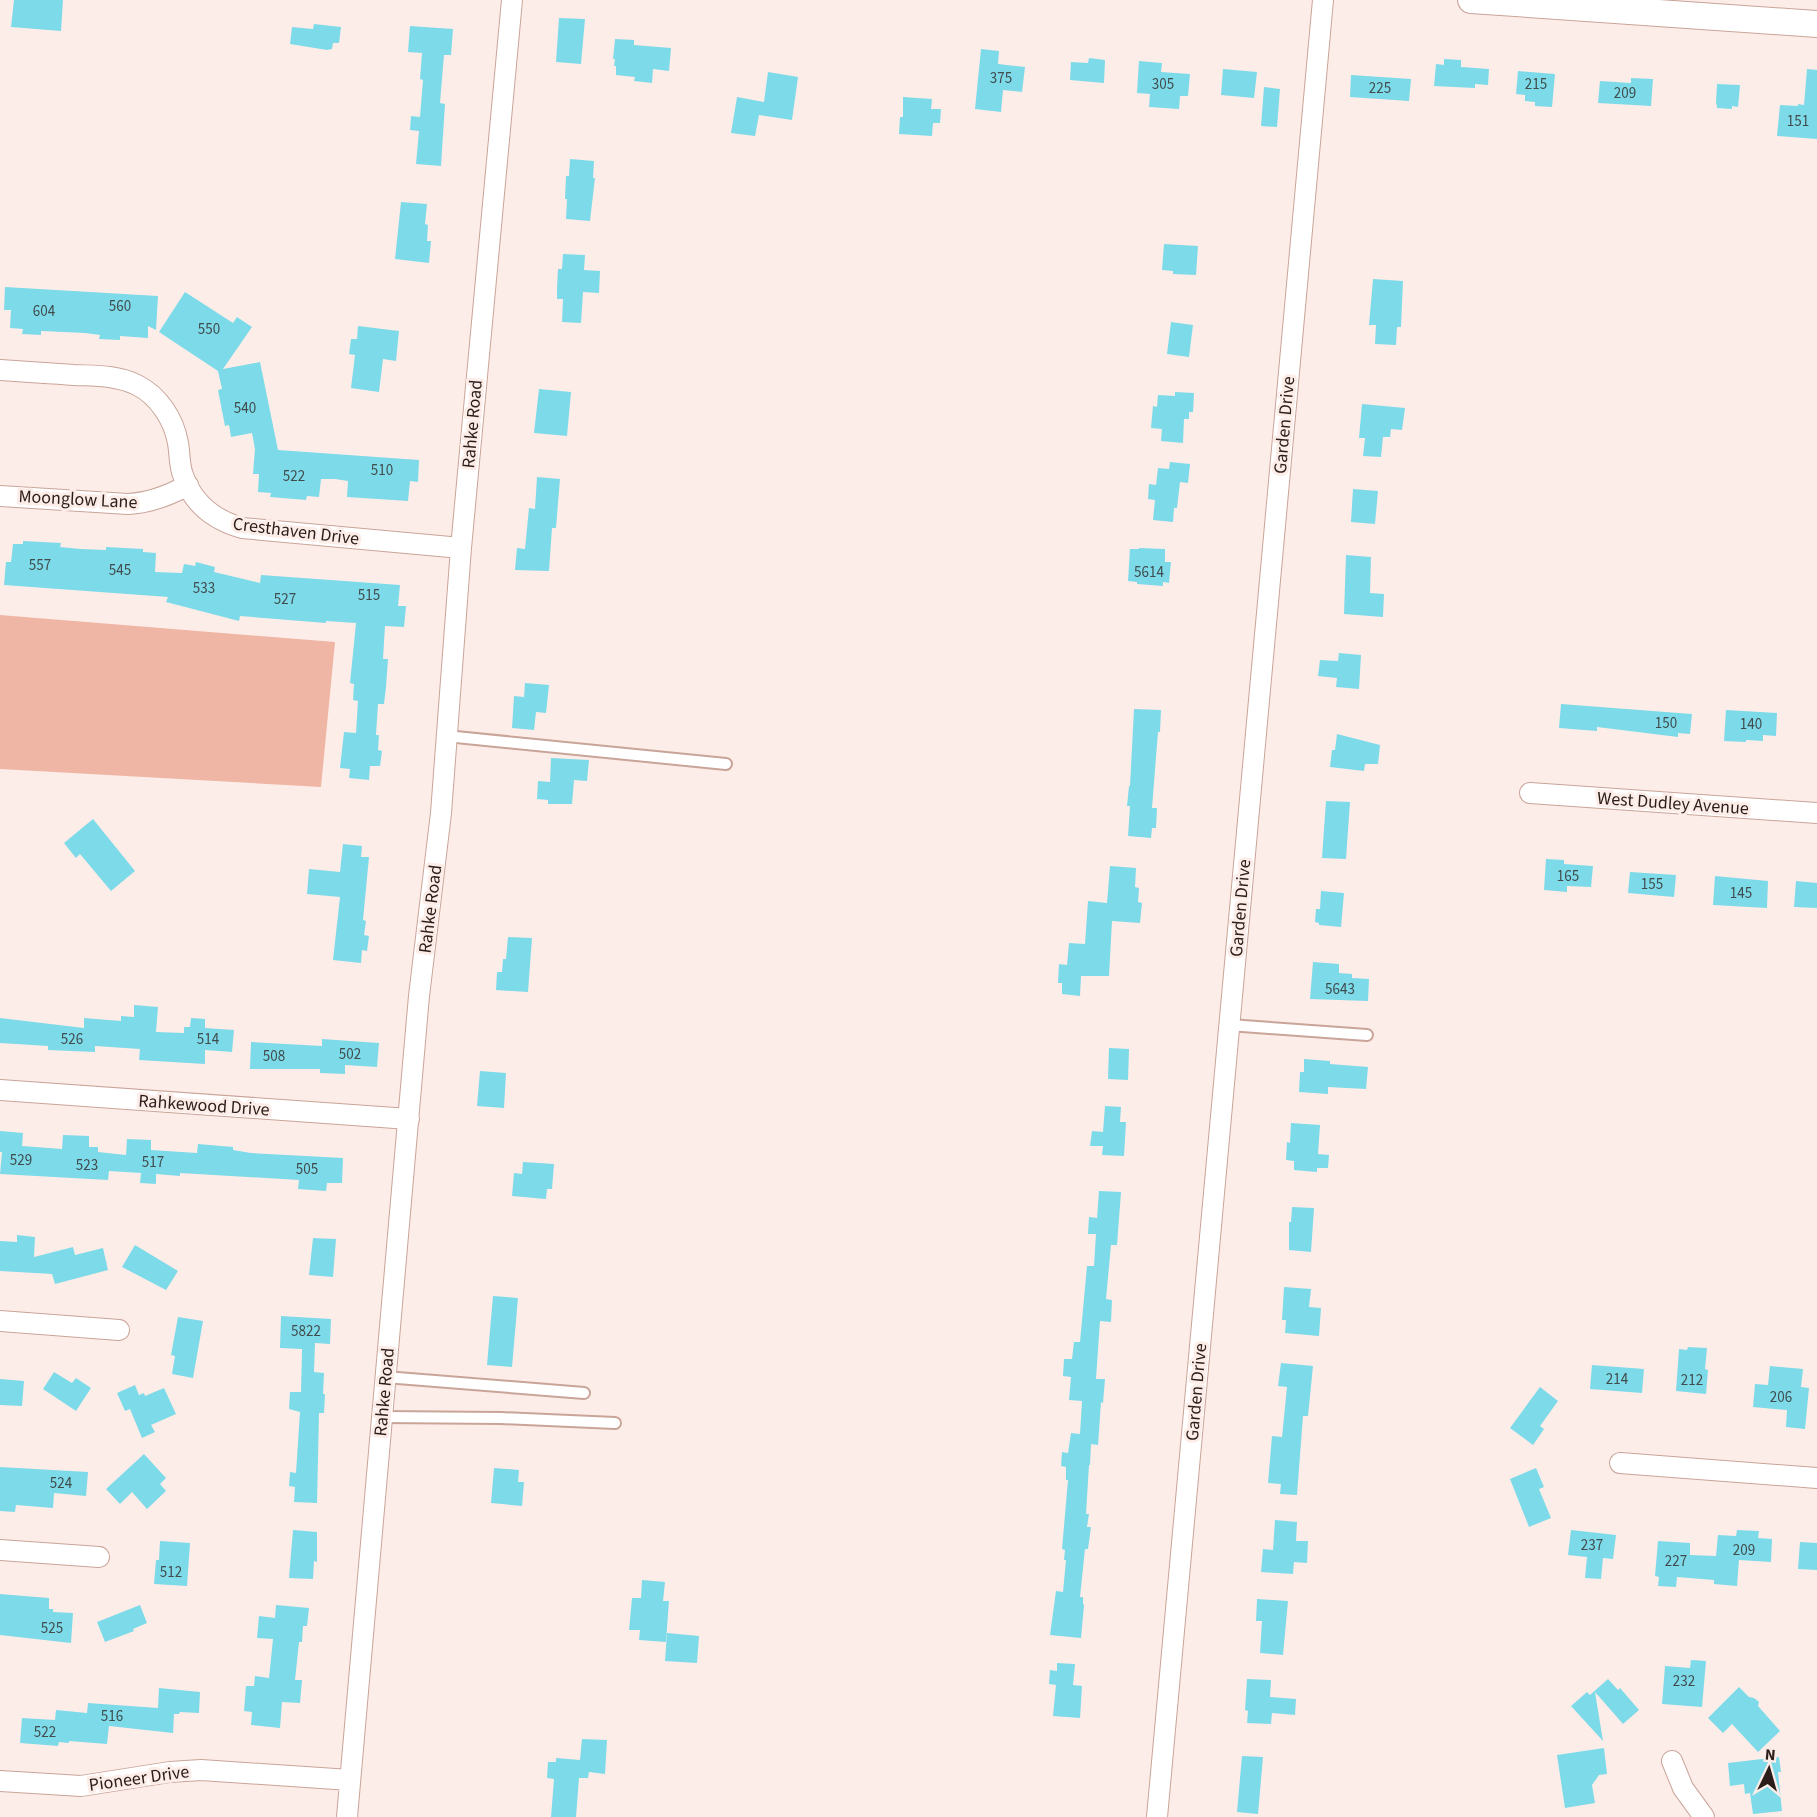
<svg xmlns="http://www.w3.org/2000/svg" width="1817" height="1817" font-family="'Source Sans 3',sans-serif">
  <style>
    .green { fill: #efb6a5 }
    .building { fill: #7ddae9 }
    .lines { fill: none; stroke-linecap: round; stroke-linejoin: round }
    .service-casing { stroke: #c9a499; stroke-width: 14 }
    .minor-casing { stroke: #c9a499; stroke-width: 22 }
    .tertiary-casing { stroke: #c9a499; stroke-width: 28 }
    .service { stroke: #fff; stroke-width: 10 }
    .minor { stroke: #fff; stroke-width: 20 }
    .tertiary { stroke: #fff; stroke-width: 26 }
    .labels { text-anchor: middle; stroke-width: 6; stroke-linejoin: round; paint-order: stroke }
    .number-label { font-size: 15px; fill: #404c4d }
    .street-label { font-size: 18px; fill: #2b1d19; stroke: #fdede8 }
  </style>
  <rect width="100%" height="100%" fill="#fdede8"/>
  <!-- green -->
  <path class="green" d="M 0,615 L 335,642 L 321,787 L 0,769 Z"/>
  <!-- building -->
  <path class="building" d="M 14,0 L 63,0 L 61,31 L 11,27 Z
    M 559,18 L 585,19 L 581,64 L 556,62 Z
    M 314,24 L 341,27 L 339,43 L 333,43 L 332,49 L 327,50 L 290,44 L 292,27 L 313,29 Z
    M 410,26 L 453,29 L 451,55 L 444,55 L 440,103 L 445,104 L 441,166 L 416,164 L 419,131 L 410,130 L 411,116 L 420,117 L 423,80 L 420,79 L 422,53 L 408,52 Z
    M 615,39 L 634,40 L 634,45 L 671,48 L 669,71 L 653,69 L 652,83 L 634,81 L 635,77 L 616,75 L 616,66 L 614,66 L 615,59 L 613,59 Z
    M 981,49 L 999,51 L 998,64 L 1025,67 L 1022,92 L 1003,90 L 1001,112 L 975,109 Z
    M 1089,58 L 1105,60 L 1104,83 L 1070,80 L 1071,62 L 1088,63 Z
    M 1444,59 L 1461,60 L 1461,67 L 1489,69 L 1488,85 L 1475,84 L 1475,88 L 1434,86 L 1436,64 L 1444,65 Z
    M 1139,61 L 1162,63 L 1161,72 L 1190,74 L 1188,96 L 1180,96 L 1179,109 L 1149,107 L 1150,94 L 1137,93 Z
    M 1223,69 L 1257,72 L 1254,98 L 1221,95 Z
    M 1807,69 L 1817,70 L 1817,139 L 1777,136 L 1780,105 L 1798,106 L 1798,104 L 1804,105 Z
    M 1518,71 L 1555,74 L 1552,107 L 1535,106 L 1535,102 L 1525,101 L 1525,95 L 1516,94 Z
    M 768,72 L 798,77 L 792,120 L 759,115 L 755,136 L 731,133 L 737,97 L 764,102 Z
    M 1351,75 L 1411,79 L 1409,101 L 1350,97 Z
    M 1631,78 L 1653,79 L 1651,106 L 1598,103 L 1600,81 L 1631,83 Z
    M 1717,84 L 1740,85 L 1738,107 L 1732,106 L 1732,109 L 1717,108 L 1717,105 L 1716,104 Z
    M 1264,87 L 1280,89 L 1277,127 L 1261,126 Z
    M 903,97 L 932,99 L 931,109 L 941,109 L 940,123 L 933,123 L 932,136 L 899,134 L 900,117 L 903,117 Z
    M 570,159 L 594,161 L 593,178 L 595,178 L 590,221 L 566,219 L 567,199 L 565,199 L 566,176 L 569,176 Z
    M 401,202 L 427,204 L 425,224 L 428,225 L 427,241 L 431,241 L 429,263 L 395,259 Z
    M 1164,244 L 1198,246 L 1196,275 L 1173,274 L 1173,271 L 1162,270 Z
    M 563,254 L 585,255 L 584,270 L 600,271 L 599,293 L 583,292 L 581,323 L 562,322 L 563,299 L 557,299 L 557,288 L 558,269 L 562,269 Z
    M 1373,279 L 1403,281 L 1401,327 L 1397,327 L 1396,345 L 1375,344 L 1376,325 L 1369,325 Z
    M 5,287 L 158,296 L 156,330 L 148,326 L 148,338 L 120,336 L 120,340 L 99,339 L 100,335 L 85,333 L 41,331 L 41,335 L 22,334 L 23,329 L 10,328 L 11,310 L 4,310 Z
    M 185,292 L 233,323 L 237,317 L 252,327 L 223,369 L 260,362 L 278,450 L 419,460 L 418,482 L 410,481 L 408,501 L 347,497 L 348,481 L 335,479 L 321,479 L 319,497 L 307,496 L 306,500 L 270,497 L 271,493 L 258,492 L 259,474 L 253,474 L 255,449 L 252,433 L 231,437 L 229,425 L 225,426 L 218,390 L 222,389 L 218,371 L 159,332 Z
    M 1171,322 L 1193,325 L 1189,357 L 1167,354 Z
    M 358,326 L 399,331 L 396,361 L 383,359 L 379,392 L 351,388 L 355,355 L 349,354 L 351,339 L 357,339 Z
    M 539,389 L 571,392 L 567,436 L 534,433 Z
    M 1175,392 L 1194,393 L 1193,412 L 1189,412 L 1189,419 L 1184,419 L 1183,443 L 1161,441 L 1162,429 L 1151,428 L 1153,406 L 1157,407 L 1158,395 L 1175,396 Z
    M 1362,404 L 1405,408 L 1402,430 L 1391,429 L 1390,437 L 1383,437 L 1381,457 L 1363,456 L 1365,438 L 1359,438 Z
    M 1170,462 L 1190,464 L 1188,483 L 1180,482 L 1177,508 L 1174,508 L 1173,522 L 1153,520 L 1155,500 L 1148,499 L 1149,484 L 1156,485 L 1158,468 L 1169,469 Z
    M 537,477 L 560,479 L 556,528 L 552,528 L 549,571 L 515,570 L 517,548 L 525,549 L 529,508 L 535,509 Z
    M 1353,489 L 1378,491 L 1375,524 L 1351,522 Z
    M 23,541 L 61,543 L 60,547 L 81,549 L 106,550 L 106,547 L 143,549 L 143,552 L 156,553 L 155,572 L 182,573 L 184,564 L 195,566 L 196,562 L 215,567 L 214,572 L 260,583 L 261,575 L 400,585 L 398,606 L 406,606 L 404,627 L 385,626 L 383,659 L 388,659 L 386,687 L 384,704 L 378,704 L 376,735 L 379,735 L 378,750 L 382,751 L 380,766 L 370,766 L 369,780 L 349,778 L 350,769 L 340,768 L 344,732 L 356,733 L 358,701 L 353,700 L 354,684 L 350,683 L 356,623 L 326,621 L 326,623 L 240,616 L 239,621 L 166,602 L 168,597 L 4,585 L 6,562 L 11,562 L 13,544 L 23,544 Z
    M 1139,548 L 1165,549 L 1165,562 L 1171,562 L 1169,583 L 1163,582 L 1163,586 L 1137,584 L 1137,582 L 1128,581 L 1130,549 L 1139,549 Z
    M 1346,555 L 1371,557 L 1370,593 L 1384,594 L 1383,617 L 1344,614 Z
    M 1339,653 L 1361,655 L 1359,689 L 1336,687 L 1337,678 L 1318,676 L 1320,660 L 1338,661 Z
    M 525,683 L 549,685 L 546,713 L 536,712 L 534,730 L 512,728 L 514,696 L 524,697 Z
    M 1561,704 L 1692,714 L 1690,734 L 1678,733 L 1678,737 L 1597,727 L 1597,731 L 1559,728 Z
    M 1134,709 L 1161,710 L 1160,732 L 1158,732 L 1152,808 L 1157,808 L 1156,828 L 1152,828 L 1151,838 L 1128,836 L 1130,806 L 1127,806 L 1129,786 L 1130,786 Z
    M 1726,710 L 1777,713 L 1776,736 L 1763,735 L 1763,741 L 1746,740 L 1746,742 L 1724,741 Z
    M 1337,734 L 1380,745 L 1378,764 L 1365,764 L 1364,771 L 1330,767 L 1332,750 L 1335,750 Z
    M 551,758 L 589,760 L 587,781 L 574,780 L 572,804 L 548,804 L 548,800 L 537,799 L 538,781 L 550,782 Z
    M 1326,801 L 1350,802 L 1346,859 L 1322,858 Z
    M 93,819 L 135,871 L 111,891 L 80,854 L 76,858 L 64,843 Z
    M 343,844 L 362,846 L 361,857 L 369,857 L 363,920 L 366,921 L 364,935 L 369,936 L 367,951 L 362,950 L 361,963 L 333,960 L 340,897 L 307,894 L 309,869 L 340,872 Z
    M 1546,859 L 1564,860 L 1564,864 L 1593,866 L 1591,887 L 1567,886 L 1567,892 L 1544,890 Z
    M 1110,866 L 1136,868 L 1135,887 L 1139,888 L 1138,902 L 1142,903 L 1140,923 L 1112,921 L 1109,976 L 1081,976 L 1080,996 L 1062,994 L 1062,983 L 1058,983 L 1059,964 L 1067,965 L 1069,943 L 1085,944 L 1088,901 L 1107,903 Z
    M 1630,872 L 1676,875 L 1674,897 L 1628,893 Z
    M 1715,876 L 1768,881 L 1767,908 L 1713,905 Z
    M 1796,881 L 1817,883 L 1817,908 L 1794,907 Z
    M 1321,891 L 1344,893 L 1341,927 L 1319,925 L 1319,923 L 1315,922 L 1316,909 L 1320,909 Z
    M 508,937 L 532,938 L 528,992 L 496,990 L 497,972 L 502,972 L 503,959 L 506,959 Z
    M 1313,962 L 1339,964 L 1339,973 L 1352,974 L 1352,978 L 1369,979 L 1368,1001 L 1310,999 Z
    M 134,1005 L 158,1007 L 156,1032 L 184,1033 L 184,1027 L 190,1027 L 191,1018 L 205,1019 L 205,1028 L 234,1030 L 232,1052 L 205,1050 L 205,1064 L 139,1060 L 140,1049 L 95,1046 L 95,1052 L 48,1050 L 48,1046 L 0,1043 L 0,1018 L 84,1028 L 84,1018 L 121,1021 L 121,1016 L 134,1017 Z
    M 322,1039 L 379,1043 L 377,1067 L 345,1065 L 345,1074 L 320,1073 L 320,1069 L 250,1069 L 251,1042 L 322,1046 Z
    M 1109,1048 L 1129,1049 L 1128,1080 L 1108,1079 Z
    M 1304,1059 L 1330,1061 L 1330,1064 L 1368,1067 L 1366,1089 L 1328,1087 L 1328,1094 L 1299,1092 L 1300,1072 L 1304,1072 Z
    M 480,1071 L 506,1073 L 504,1108 L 477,1106 Z
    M 1105,1106 L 1121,1107 L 1120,1122 L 1126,1122 L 1124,1156 L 1102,1155 L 1103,1146 L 1090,1146 L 1092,1131 L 1103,1132 Z
    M 1291,1123 L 1320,1125 L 1318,1154 L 1329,1155 L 1328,1168 L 1317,1168 L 1317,1172 L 1294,1170 L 1294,1161 L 1286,1160 L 1287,1142 L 1290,1143 Z
    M 0,1131 L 23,1133 L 22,1146 L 62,1149 L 63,1135 L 89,1136 L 89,1147 L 98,1147 L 98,1152 L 126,1155 L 127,1139 L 151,1140 L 151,1150 L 197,1153 L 198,1144 L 233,1147 L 233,1150 L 251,1153 L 343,1158 L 342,1183 L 327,1183 L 326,1191 L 298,1189 L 299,1180 L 180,1173 L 180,1176 L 156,1174 L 156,1184 L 140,1183 L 141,1173 L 109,1171 L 108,1180 L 0,1174 L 2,1152 L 0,1152 Z
    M 523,1162 L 554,1164 L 552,1189 L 547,1189 L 546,1199 L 512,1196 L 514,1173 L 522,1174 Z
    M 1099,1191 L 1121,1192 L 1117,1245 L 1111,1245 L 1106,1299 L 1112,1300 L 1111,1322 L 1100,1321 L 1096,1379 L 1105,1379 L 1103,1403 L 1101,1402 L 1098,1445 L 1091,1444 L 1090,1465 L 1089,1465 L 1086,1514 L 1089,1514 L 1087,1527 L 1091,1527 L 1088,1549 L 1085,1549 L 1080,1597 L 1083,1597 L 1083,1604 L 1084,1605 L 1081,1638 L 1050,1635 L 1056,1591 L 1063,1592 L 1066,1560 L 1064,1560 L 1065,1550 L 1062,1549 L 1068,1480 L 1066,1480 L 1066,1467 L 1061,1466 L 1062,1452 L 1068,1453 L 1071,1433 L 1080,1434 L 1082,1401 L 1069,1400 L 1071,1377 L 1063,1376 L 1064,1359 L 1072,1359 L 1074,1342 L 1080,1342 L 1087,1266 L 1094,1266 L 1096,1234 L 1088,1234 L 1089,1217 L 1097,1218 Z
    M 1292,1207 L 1314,1208 L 1311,1252 L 1289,1250 L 1289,1222 L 1291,1222 Z
    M 17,1235 L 35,1237 L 34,1257 L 73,1247 L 75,1255 L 103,1248 L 108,1270 L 55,1284 L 52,1274 L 0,1271 L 0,1241 L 17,1242 Z
    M 313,1238 L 336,1239 L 333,1277 L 309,1275 Z
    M 135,1245 L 178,1271 L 166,1290 L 122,1267 Z
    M 1284,1287 L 1311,1289 L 1309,1307 L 1321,1308 L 1319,1336 L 1285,1333 L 1286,1320 L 1282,1320 Z
    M 493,1296 L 518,1298 L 512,1367 L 487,1365 Z
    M 281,1316 L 331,1319 L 330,1344 L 315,1343 L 314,1372 L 324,1373 L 323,1394 L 325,1394 L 324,1413 L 319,1413 L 317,1503 L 294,1502 L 295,1487 L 289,1486 L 290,1472 L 296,1473 L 300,1412 L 289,1409 L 290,1392 L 301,1392 L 302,1349 L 280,1348 Z
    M 178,1317 L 203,1321 L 193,1378 L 172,1374 L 175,1356 L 171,1355 Z
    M 1688,1347 L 1707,1348 L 1705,1369 L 1708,1370 L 1706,1394 L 1676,1391 L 1679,1349 L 1687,1350 Z
    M 1281,1363 L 1313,1366 L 1308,1416 L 1303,1416 L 1297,1495 L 1280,1494 L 1281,1484 L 1268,1483 L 1272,1436 L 1282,1437 L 1287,1387 L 1278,1386 Z
    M 1592,1365 L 1644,1369 L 1642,1393 L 1590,1389 Z
    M 1770,1366 L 1803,1369 L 1801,1387 L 1809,1388 L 1805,1429 L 1786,1427 L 1787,1410 L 1753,1407 L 1755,1384 L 1768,1385 Z
    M 54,1372 L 72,1383 L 76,1378 L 91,1388 L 76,1411 L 43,1389 Z
    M 0,1379 L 24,1381 L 22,1406 L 0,1405 Z
    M 135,1385 L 139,1395 L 144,1393 L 145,1396 L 164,1388 L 176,1414 L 151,1425 L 155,1432 L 142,1438 L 130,1409 L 125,1411 L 117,1393 Z
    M 1540,1387 L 1558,1401 L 1540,1426 L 1544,1429 L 1533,1445 L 1510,1428 Z
    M 144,1454 L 166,1478 L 160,1484 L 166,1491 L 147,1509 L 132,1492 L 120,1504 L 106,1489 Z
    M 0,1467 L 88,1472 L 86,1496 L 54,1493 L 53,1508 L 16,1505 L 15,1512 L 0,1511 Z
    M 494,1468 L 519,1470 L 518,1482 L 524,1482 L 522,1506 L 491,1503 Z
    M 1536,1468 L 1544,1487 L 1539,1489 L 1551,1518 L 1529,1527 L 1510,1479 Z
    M 1275,1520 L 1297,1522 L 1296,1541 L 1308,1541 L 1307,1563 L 1294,1562 L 1293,1574 L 1261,1572 L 1263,1549 L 1273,1550 Z
    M 293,1530 L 317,1532 L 317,1562 L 314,1561 L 313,1579 L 289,1578 Z
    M 1571,1530 L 1616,1535 L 1613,1559 L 1603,1558 L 1601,1579 L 1585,1578 L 1587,1557 L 1568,1555 Z
    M 1737,1530 L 1759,1531 L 1758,1538 L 1772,1539 L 1771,1562 L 1739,1560 L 1737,1586 L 1714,1584 L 1714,1580 L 1677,1577 L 1676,1587 L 1658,1586 L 1659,1577 L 1655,1576 L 1658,1541 L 1690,1543 L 1690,1555 L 1716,1556 L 1718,1535 L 1736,1536 Z
    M 160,1541 L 190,1543 L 187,1586 L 154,1584 L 156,1560 L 159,1560 Z
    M 1800,1542 L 1817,1543 L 1817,1570 L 1798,1569 Z
    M 642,1580 L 665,1582 L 663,1601 L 669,1601 L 666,1642 L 639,1640 L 640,1630 L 629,1630 L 632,1598 L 641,1598 Z
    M 0,1594 L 49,1598 L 49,1609 L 53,1609 L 53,1612 L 73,1613 L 71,1643 L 0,1635 Z
    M 1257,1599 L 1288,1601 L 1283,1655 L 1260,1653 L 1262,1621 L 1256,1621 Z
    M 140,1605 L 147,1623 L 133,1629 L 134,1631 L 105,1642 L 97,1622 Z
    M 276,1605 L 309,1608 L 307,1626 L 303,1626 L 302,1642 L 299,1642 L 295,1680 L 302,1680 L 300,1703 L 282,1702 L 280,1728 L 251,1725 L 252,1712 L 244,1711 L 246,1686 L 254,1686 L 255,1676 L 269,1678 L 273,1639 L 257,1638 L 259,1616 L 275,1618 Z
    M 667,1633 L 699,1636 L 697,1663 L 665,1661 Z
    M 1691,1660 L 1706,1661 L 1702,1707 L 1662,1704 L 1665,1666 L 1690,1668 Z
    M 1057,1663 L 1075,1664 L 1073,1685 L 1082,1686 L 1080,1718 L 1053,1716 L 1056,1685 L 1049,1684 L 1050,1670 L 1057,1671 Z
    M 1247,1679 L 1271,1680 L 1270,1697 L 1296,1699 L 1295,1715 L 1272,1713 L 1271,1724 L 1247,1723 L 1248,1711 L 1245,1710 Z
    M 1608,1679 L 1618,1690 L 1620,1688 L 1639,1710 L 1623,1724 L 1595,1692 L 1603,1741 L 1571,1706 L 1587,1692 L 1590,1695 Z
    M 1739,1687 L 1749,1697 L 1754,1698 L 1759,1702 L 1758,1706 L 1780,1731 L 1758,1752 L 1732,1724 L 1723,1733 L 1708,1718 Z
    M 159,1688 L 200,1692 L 199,1713 L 180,1712 L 179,1714 L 174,1714 L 173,1733 L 109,1726 L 107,1744 L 69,1741 L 69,1743 L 59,1742 L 58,1746 L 20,1743 L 22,1718 L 55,1720 L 56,1710 L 87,1713 L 88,1703 L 158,1708 Z
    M 582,1739 L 607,1740 L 605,1774 L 589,1772 L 588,1778 L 579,1778 L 576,1817 L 551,1817 L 554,1779 L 547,1778 L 548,1762 L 556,1762 L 556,1758 L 580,1760 Z
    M 1604,1748 L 1607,1774 L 1599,1775 L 1592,1785 L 1595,1803 L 1565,1808 L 1557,1755 Z
    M 1242,1756 L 1263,1757 L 1258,1814 L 1237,1812 Z
    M 1779,1757 L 1781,1772 L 1778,1772 L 1782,1811 L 1753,1814 L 1750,1793 L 1745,1794 L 1744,1784 L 1730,1786 L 1728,1763 Z"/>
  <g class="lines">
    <!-- service casing -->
    <g class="service-casing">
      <path id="service" d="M 446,736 L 726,764
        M 1229,1025 L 1367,1035
        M 385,1377 L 584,1393
        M 382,1417 L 501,1418 L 615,1423"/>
    </g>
    <!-- minor casing -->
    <g class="minor-casing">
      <path id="minor" d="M 0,370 C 25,372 49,373 74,375 C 95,376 117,375 137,385 C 159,396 174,420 178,443 C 180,454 179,465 183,475 C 193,504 214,520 242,528 L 461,548
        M 0,496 L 128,504 C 150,503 168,496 188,485
        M 1530,793 L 1817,813
        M 0,1090 L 409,1119
        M 0,1321 L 119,1330
        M 1620,1463 L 1817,1478
        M 0,1550 L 99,1557
        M 1672,1761 L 1683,1788 L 1704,1817
        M 0,1781 L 81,1786 L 170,1772 L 201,1770 L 350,1780
        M 347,1817 L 419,996 L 441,813 L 461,548 L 512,0
        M 1157,1817 L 1323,0"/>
    </g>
    <!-- tertiary casing -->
    <g class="tertiary-casing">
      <path id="tertiary" d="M 1471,0 L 1817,24"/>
    </g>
    <!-- service -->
    <use href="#service" class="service"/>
    <!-- minor -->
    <use href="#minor" class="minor"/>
    <!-- tertiary -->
    <use href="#tertiary" class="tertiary"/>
  </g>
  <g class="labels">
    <!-- number labels -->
    <g class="number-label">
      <text x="1001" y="83">375</text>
      <text x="1163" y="89">305</text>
      <text x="1536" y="89">215</text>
      <text x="1380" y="93">225</text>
      <text x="1625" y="98">209</text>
      <text x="1798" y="126">151</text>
      <text x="120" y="311">560</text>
      <text x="44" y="316">604</text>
      <text x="209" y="334">550</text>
      <text x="245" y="413">540</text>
      <text x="382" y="475">510</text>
      <text x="294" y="481">522</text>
      <text x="40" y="570">557</text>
      <text x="120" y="575">545</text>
      <text x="1149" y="577">5614</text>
      <text x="204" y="593">533</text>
      <text x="369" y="600">515</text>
      <text x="285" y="604">527</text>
      <text x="1666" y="728">150</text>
      <text x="1751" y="729">140</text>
      <text x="1568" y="881">165</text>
      <text x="1652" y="889">155</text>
      <text x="1741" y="898">145</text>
      <text x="1340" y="994">5643</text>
      <text x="72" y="1044">526</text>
      <text x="208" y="1044">514</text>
      <text x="350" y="1059">502</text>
      <text x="274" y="1061">508</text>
      <text x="21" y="1165">529</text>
      <text x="153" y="1167">517</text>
      <text x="87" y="1170">523</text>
      <text x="307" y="1174">505</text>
      <text x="306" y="1336">5822</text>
      <text x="1617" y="1384">214</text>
      <text x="1692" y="1385">212</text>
      <text x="1781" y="1402">206</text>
      <text x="61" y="1488">524</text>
      <text x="1592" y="1550">237</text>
      <text x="1744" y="1555">209</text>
      <text x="1676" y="1566">227</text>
      <text x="171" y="1577">512</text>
      <text x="52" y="1633">525</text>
      <text x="1684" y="1686">232</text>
      <text x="112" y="1721">516</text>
      <text x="45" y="1737">522</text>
    </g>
    <!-- street labels -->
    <g class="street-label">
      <text transform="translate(472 424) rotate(-85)" y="6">Rahke Road</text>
      <text transform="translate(1284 425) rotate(-85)" y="6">Garden Drive</text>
      <text transform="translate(78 499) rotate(3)" y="6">Moonglow Lane</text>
      <text transform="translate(296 531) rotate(7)" y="6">Cresthaven Drive</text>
      <text transform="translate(1673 803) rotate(4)" y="6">West Dudley Avenue</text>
      <text transform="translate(1240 908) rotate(-85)" y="6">Garden Drive</text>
      <text transform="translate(430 909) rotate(-83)" y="6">Rahke Road</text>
      <text transform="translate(204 1105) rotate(4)" y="6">Rahkewood Drive</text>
      <text transform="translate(384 1392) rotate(-85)" y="6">Rahke Road</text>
      <text transform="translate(1196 1392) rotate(-85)" y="6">Garden Drive</text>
      <text transform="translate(139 1778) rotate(-8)" y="6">Pioneer Drive</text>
    </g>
  </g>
  <!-- north arrow -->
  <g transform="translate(1769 1769) rotate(5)" stroke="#fdede8" stroke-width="4.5" paint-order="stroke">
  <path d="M0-4.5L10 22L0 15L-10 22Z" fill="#2b1d19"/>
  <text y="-9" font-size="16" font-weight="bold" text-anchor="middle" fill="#2b1d19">N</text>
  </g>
</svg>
